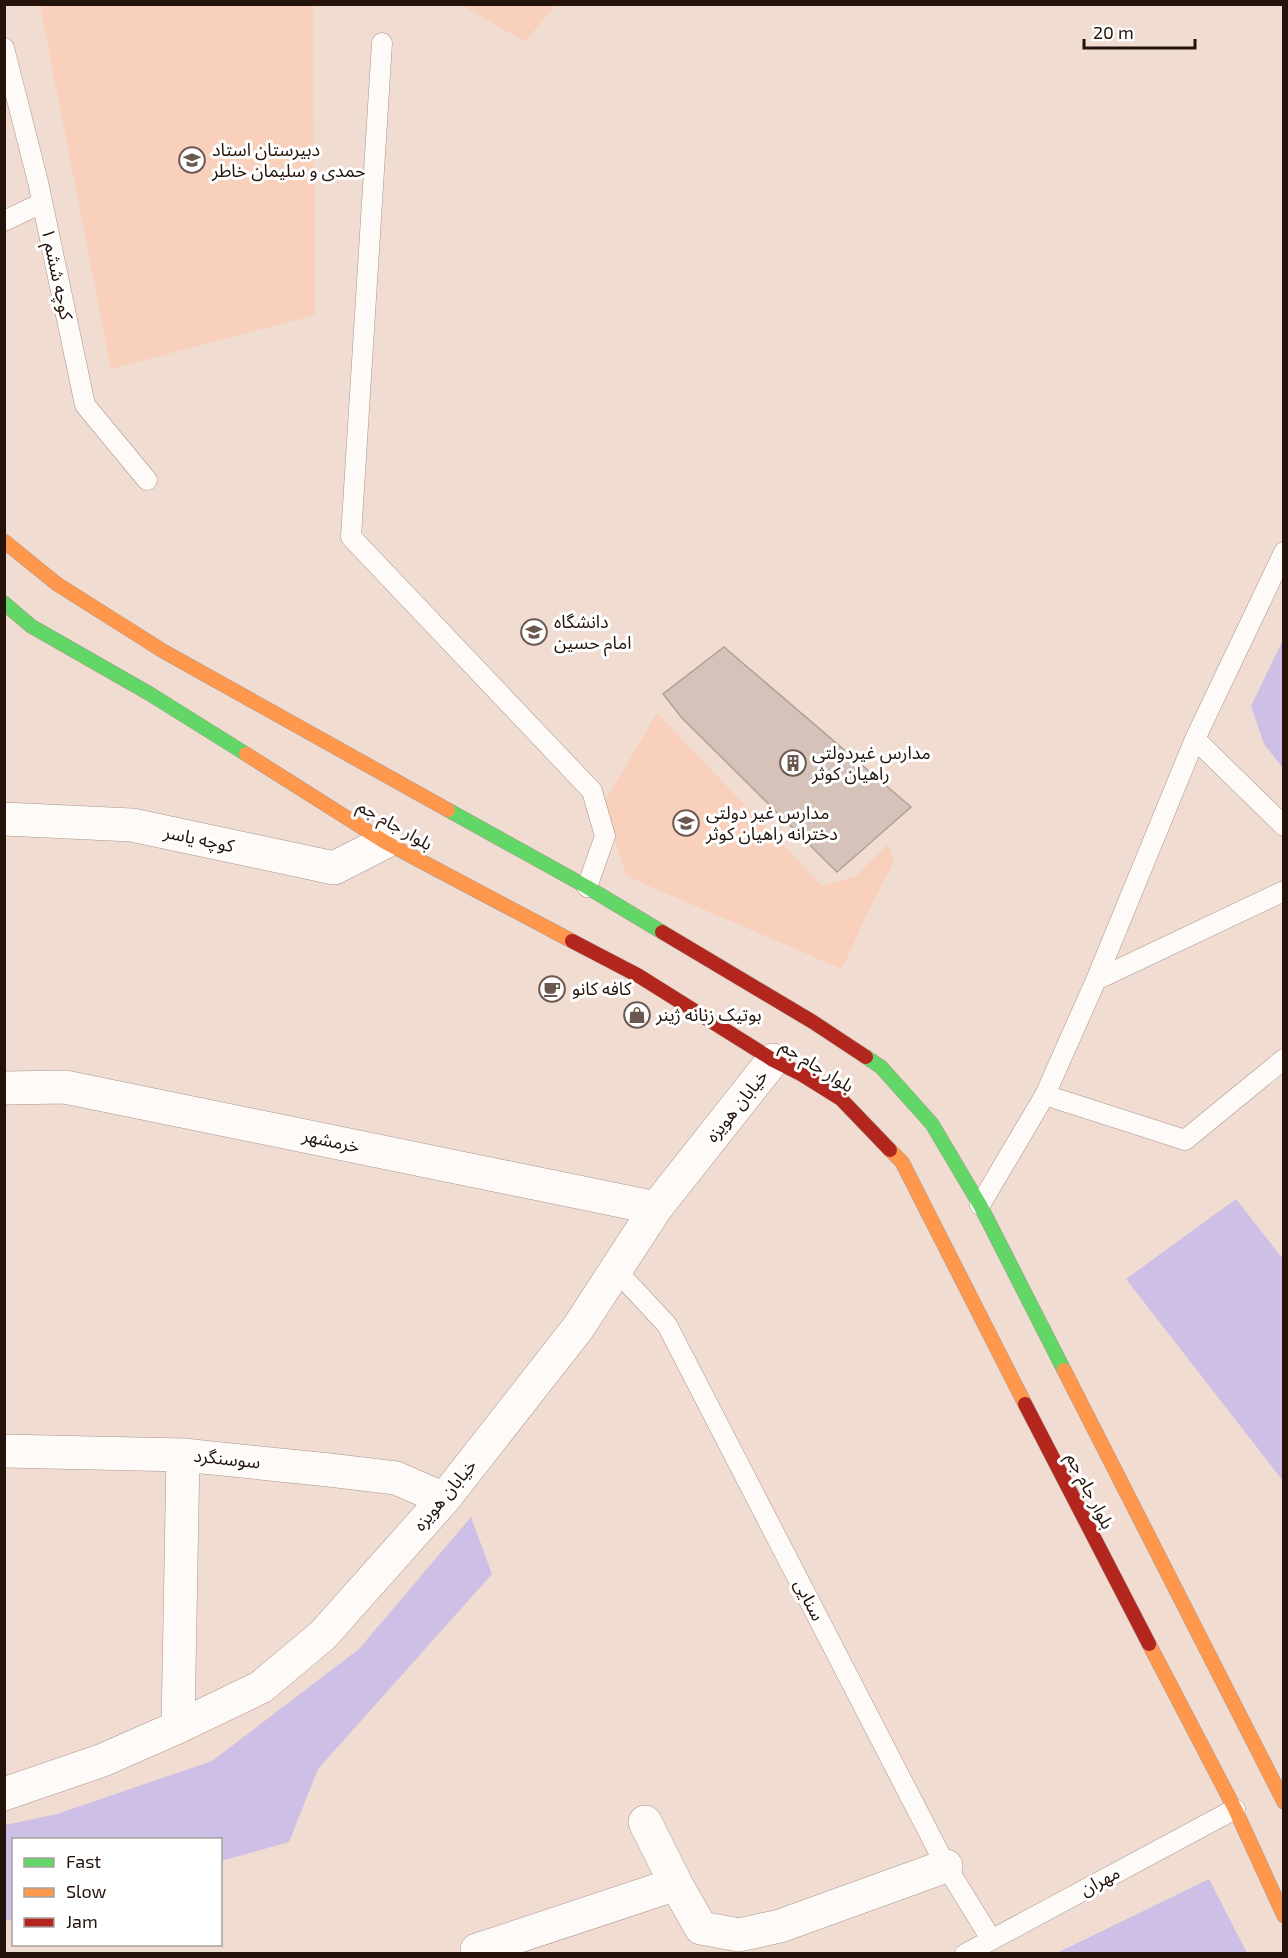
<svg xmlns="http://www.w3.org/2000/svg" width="1288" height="1958" font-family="'Exo 2','Noto Sans Arabic',sans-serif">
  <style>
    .built { fill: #f8d0bc }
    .green { fill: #cdbfe5 }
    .building { fill: #d5c3b9; stroke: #b1a096; stroke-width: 1.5 }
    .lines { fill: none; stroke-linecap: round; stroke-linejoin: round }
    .lane-casing { stroke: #a7968d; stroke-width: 21 }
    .street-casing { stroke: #a7968d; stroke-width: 34 }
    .fast-casing { stroke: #a7968d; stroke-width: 15 }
    .slow-casing { stroke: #a7968d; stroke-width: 15 }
    .jam-casing { stroke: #a7968d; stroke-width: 15 }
    .lane { stroke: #fdfaf8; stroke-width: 20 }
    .street { stroke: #fdfaf8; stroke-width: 33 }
    .fast { stroke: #63d668; stroke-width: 14 }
    .slow { stroke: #ff974d; stroke-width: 14 }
    .jam { stroke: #b3261e; stroke-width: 14 }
    .labels { text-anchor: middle; stroke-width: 6; stroke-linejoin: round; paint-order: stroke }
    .poi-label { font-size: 18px; fill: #23130a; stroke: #fff; text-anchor: start }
    .street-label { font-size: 18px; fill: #23130a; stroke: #fff }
  </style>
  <rect width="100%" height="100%" fill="#f1dcd1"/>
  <!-- built -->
  <path class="built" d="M 40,5 L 313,5 L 315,315 L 111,369 Z
    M 462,5 L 555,5 L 525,42 Z
    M 657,713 L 822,886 L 856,876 L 888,844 L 894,861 L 864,920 L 842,969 L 626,876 L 604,803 Z"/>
  <!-- green -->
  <path class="green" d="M 1283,640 L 1283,768 L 1264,744 L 1251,706 Z
    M 1236,1199 L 1283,1259 L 1283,1481 L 1126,1279 Z
    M 471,1517 L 492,1574 L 318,1769 L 289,1842 L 221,1861 L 220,1840 L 14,1840 L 13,1919 L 5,1921 L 5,1825 L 57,1814 L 212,1761 L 359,1649 Z
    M 1209,1879 L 1247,1953 L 1057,1953 Z"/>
  <!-- building -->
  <path class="building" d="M 724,647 L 911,807 L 837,872 L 682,718 L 663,694 Z"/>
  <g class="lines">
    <!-- lane casing -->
    <g class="lane-casing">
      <path id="lane" d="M 382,43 L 351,537 L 592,791 L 605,836 L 587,887
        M 4,48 L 38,182 L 85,405 L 147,480
        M 4,221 L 42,203
        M 1195,739 L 1284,826
        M 1096,980 L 1284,891
        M 1045,1095 L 1185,1140 L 1284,1059
        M 980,1205 L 1045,1095 L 1096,980 L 1195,739 L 1284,552
        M 616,1270 L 667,1325 L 946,1866 L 991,1939
        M 965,1954 L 1235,1809"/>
    </g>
    <!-- street casing -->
    <g class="street-casing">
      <path id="street" d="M 4,819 L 132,825 L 334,868 L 385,842
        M 4,1088 L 65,1087 L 656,1208
        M 4,1451 L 183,1455 L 329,1470 L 396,1478 L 444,1499
        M 178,1727 L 183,1455
        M 4,1794 L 103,1760 L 178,1727 L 261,1687 L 323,1635 L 444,1499 L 578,1328 L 656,1208 L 773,1060
        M 645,1822 L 676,1884 L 701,1928 L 739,1935 L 780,1926 L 946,1866
        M 477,1950 L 676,1884"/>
    </g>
    <!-- fast casing -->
    <g class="fast-casing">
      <path id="fast" d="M 4,603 L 31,626 L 150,694 L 246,754
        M 448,810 L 587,887 L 662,932
        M 866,1057 L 881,1067 L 932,1124 L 980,1205 L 1064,1370"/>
    </g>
    <!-- slow casing -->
    <g class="slow-casing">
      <path id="slow" d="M 4,541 L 57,584 L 163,651 L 448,810
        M 246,754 L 385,842 L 572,941
        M 890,1150 L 902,1162 L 1025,1404
        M 1064,1370 L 1284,1802
        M 1149,1644 L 1235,1809 L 1284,1916"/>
    </g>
    <!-- jam casing -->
    <g class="jam-casing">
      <path id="jam" d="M 662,932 L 813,1022 L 866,1057
        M 572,941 L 639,976 L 773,1060 L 801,1074 L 841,1099 L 890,1150
        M 1025,1404 L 1149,1644"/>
    </g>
    <!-- lane -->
    <use href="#lane" class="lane"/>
    <!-- street -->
    <use href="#street" class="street"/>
    <!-- fast -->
    <use href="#fast" class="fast"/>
    <!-- slow -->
    <use href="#slow" class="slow"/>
    <!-- jam -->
    <use href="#jam" class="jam"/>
  </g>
  <!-- icons -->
  <defs>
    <g id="school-ring" transform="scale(1.35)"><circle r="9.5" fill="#fff" stroke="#6b5950" stroke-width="1.5"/><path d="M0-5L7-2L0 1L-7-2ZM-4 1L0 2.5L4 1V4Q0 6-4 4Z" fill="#6b5950"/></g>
    <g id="university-ring" transform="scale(1.35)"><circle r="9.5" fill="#fff" stroke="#6b5950" stroke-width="1.5"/><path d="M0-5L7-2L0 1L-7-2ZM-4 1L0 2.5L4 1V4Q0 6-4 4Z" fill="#6b5950"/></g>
    <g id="building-ring" transform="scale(1.35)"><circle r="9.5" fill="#fff" stroke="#6b5950" stroke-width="1.5"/><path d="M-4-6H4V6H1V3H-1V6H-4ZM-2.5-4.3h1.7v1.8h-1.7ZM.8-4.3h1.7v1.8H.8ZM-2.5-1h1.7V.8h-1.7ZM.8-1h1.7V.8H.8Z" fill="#6b5950"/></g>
    <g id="cafe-ring" transform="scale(1.35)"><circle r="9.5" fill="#fff" stroke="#6b5950" stroke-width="1.5"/><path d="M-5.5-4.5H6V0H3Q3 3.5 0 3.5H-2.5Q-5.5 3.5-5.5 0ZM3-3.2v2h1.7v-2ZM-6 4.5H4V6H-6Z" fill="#6b5950"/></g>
    <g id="shop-ring" transform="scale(1.35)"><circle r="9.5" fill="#fff" stroke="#6b5950" stroke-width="1.5"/><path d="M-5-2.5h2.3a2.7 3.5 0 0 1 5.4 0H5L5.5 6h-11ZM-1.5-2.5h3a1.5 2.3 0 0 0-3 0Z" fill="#6b5950"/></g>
  </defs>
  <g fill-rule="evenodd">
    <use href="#school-ring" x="192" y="160"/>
    <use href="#university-ring" x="534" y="632"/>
    <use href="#building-ring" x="793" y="763"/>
    <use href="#school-ring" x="686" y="823"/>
    <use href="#cafe-ring" x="552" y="989"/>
    <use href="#shop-ring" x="637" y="1015"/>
  </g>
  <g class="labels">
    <!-- poi labels -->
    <g class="poi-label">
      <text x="212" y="156">دبیرستان استاد<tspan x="212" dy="21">حمدی و سلیمان خاطر</tspan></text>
      <text x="554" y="628">دانشگاه<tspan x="554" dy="21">امام حسین</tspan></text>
      <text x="812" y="759">مدارس غیردولتی<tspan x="812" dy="21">راهیان کوثر</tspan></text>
      <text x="706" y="819">مدارس غیر دولتی<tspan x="706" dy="21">دخترانه راهیان کوثر</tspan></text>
      <text x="572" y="995">کافه کانو</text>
      <text x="656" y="1021">بوتیک زنانه ژینر</text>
    </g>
    <!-- street labels -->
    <g class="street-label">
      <text transform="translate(57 274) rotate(78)" y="6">کوچه ششم ۱</text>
      <text transform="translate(395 825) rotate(30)" y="6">بلوار جام جم</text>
      <text transform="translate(199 839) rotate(12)" y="6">کوچه یاسر</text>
      <text transform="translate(817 1066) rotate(32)" y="6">بلوار جام جم</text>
      <text transform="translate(737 1106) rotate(-51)" y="6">خیابان هویزه</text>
      <text transform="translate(331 1141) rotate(12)" y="6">خرمشهر</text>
      <text transform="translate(227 1459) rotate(6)" y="6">سوسنگرد</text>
      <text transform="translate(1090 1491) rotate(63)" y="6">بلوار جام جم</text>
      <text transform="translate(445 1495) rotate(-50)" y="6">خیابان هویزه</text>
      <text transform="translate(809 1600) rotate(63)" y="6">سنایی</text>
      <text transform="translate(1100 1881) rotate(-28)" y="6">مهران</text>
    </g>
  </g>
  <!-- border -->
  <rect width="1288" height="1958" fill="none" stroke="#23130a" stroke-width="12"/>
  <!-- legend -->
  <rect x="12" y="1838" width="210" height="108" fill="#ffffff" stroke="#a7a19d" stroke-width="1.5"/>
  <rect x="24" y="1858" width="30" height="9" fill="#63d668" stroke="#a7a19d" stroke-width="1.5"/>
  <text x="66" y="1868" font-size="18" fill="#23130a">Fast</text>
  <rect x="24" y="1888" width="30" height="9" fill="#ff974d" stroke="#a7a19d" stroke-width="1.5"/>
  <text x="66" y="1898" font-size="18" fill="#23130a">Slow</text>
  <rect x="24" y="1918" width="30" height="9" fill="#b3261e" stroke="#a7a19d" stroke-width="1.5"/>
  <text x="66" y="1928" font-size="18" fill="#23130a">Jam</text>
  <!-- scale -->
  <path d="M1084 39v9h111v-9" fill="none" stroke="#23130a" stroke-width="3"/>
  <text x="1093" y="39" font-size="18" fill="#23130a" stroke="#ffffff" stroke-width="4.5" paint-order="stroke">20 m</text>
</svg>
